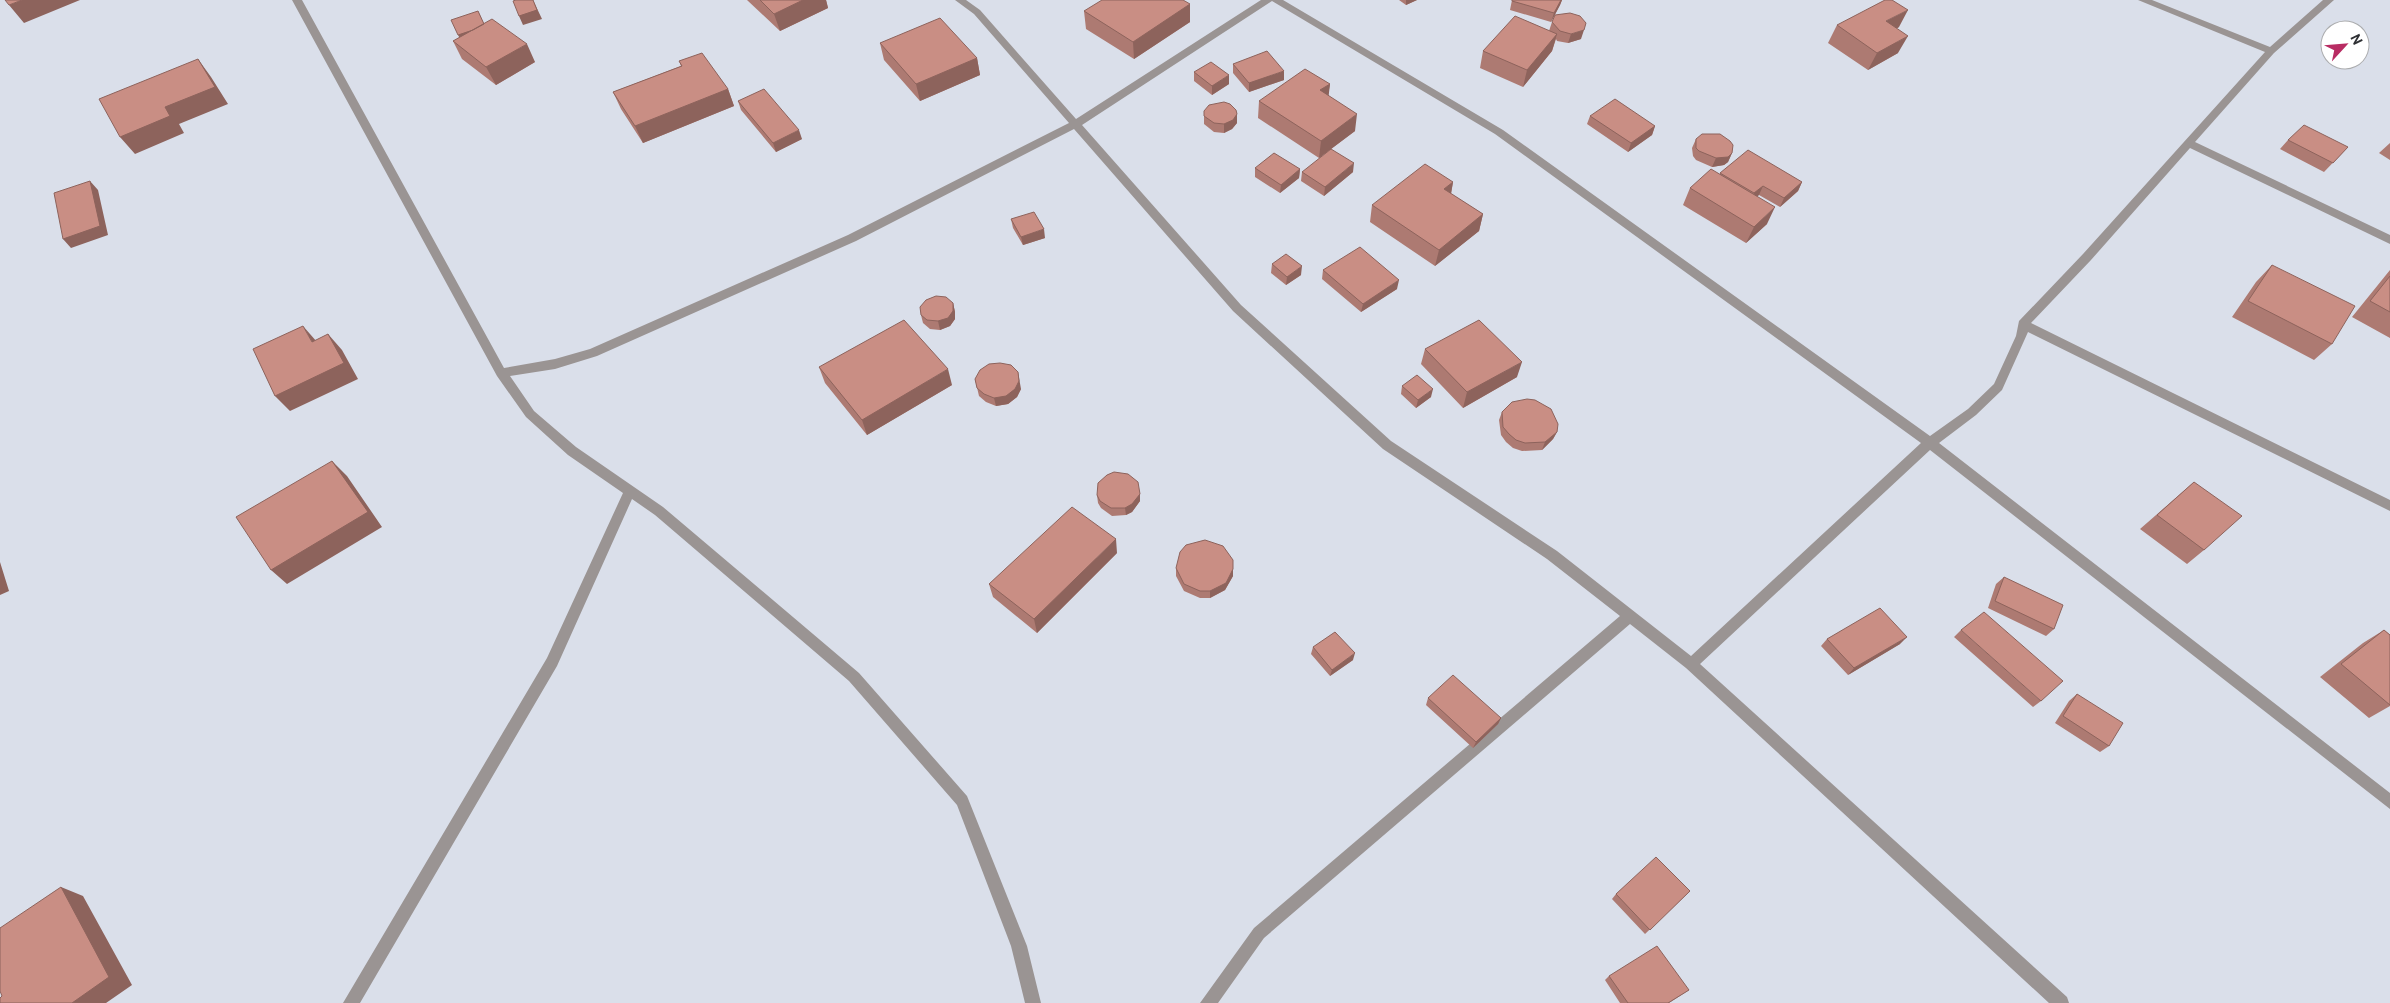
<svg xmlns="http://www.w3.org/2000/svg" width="2390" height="1003" font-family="Overpass,sans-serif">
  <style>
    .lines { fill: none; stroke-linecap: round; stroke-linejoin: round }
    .minor { fill: #9a9493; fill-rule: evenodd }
    .wall { fill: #ad7a72 }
    .shaded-wall { fill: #8d635c }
    .building { fill: #c98e84; stroke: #8d635c }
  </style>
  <rect width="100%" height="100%" fill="#dadfea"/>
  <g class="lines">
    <!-- minor -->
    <path class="minor" d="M 292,0 L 302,0 L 504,368 L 555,359 L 590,349 L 848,235 L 1069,123 L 974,14 L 955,0 L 966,0 L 980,10 L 1076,119 L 1261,0 L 1283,0 L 1503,130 L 1930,436 L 1968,409 L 1994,384 L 2016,336 L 2019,321 L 2083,254 L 2265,52 L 2138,0 L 2152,0 L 2270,47 L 2323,0 L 2334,0 L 2274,53 L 2195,142 L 2390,235 L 2390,244 L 2190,148 L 2091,260 L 2031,323 L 2390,500 L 2390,511 L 2028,332 L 2002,390 L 1976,415 L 1939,443 L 2390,793 L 2390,809 L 1930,450 L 1700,664 L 2067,997 L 2069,1003 L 2049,1003 L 1686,668 L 1630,624 L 1264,938 L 1218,1003 L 1200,1003 L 1254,928 L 1620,616 L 1547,559 L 1383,449 L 1233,311 L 1074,129 L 856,241 L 597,356 L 555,369 L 510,376 L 534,411 L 576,447 L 663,507 L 859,673 L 967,796 L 1027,946 L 1041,1003 L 1025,1003 L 1011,946 L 957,805 L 849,681 L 655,515 L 632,499 L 557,666 L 360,1003 L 343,1003 L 547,658 L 623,493 L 568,455 L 526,417 L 497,376 ZM 1272,1 L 1495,134 L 1921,443 L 1691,656 L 1557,551 L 1391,441 L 1241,305 L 1082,125 Z"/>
  </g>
  <!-- wall -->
  <path class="wall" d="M 747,0 L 826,0 L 828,8 L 780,31 Z
    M 1399,0 L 1417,0 L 1406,5 Z
    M 1512,0 L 1562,0 L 1560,5 L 1551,22 L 1510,10 Z
    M 1190,4 L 1190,22 L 1134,59 L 1086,29 L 1084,11 Z
    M 1552,22 L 1581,39 L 1568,43 L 1557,41 L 1556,39 L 1552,51 L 1523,87 L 1480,68 L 1483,51 L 1549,31 Z
    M 484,24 L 535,62 L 496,85 L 462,59 L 453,41 Z
    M 1837,25 L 1899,27 L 1896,29 L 1898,53 L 1868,70 L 1828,43 Z
    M 880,43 L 977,58 L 980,75 L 920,101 L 884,60 Z
    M 679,61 L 728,89 L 734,106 L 643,143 L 621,109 L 613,92 L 681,66 Z
    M 1233,64 L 1284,80 L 1249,92 L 1233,73 Z
    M 1194,72 L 1229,84 L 1212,95 L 1194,81 Z
    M 1330,84 L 1328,95 L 1355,131 L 1319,158 L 1258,118 L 1259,101 Z
    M 738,101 L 802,139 L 776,152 L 741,110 Z
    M 1204,111 L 1237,123 L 1232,129 L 1224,133 L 1214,132 L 1204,124 Z
    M 1590,116 L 1655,126 L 1652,135 L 1628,152 L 1587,124 Z
    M 1696,139 L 1732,153 L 1728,162 L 1724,165 L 1712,167 L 1696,160 L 1693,156 L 1692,148 Z
    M 2288,140 L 2348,147 L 2324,172 L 2280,149 Z
    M 2390,143 L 2390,160 L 2379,153 Z
    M 1255,168 L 1300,169 L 1299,178 L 1280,193 L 1255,177 Z
    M 1302,172 L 1353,172 L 1324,196 L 1301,181 Z
    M 1720,173 L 1802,182 L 1798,191 L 1780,207 L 1759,195 L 1757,196 L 1767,224 L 1746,243 L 1683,205 L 1690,188 L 1720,174 Z
    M 1453,182 L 1451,194 L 1483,214 L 1479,231 L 1435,266 L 1370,222 L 1372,205 Z
    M 1011,219 L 1045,238 L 1023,245 L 1013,228 Z
    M 1272,264 L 1301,275 L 1286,285 L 1271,273 Z
    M 2272,265 L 2332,344 L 2314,360 L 2232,317 L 2256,282 Z
    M 1323,270 L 1397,289 L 1361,312 L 1322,279 Z
    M 2390,270 L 2390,338 L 2352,317 Z
    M 953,303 L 955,312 L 955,319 L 950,326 L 940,330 L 930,329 L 923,323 L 921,315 Z
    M 1425,349 L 1517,377 L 1463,408 L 1421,364 Z
    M 819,367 L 952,385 L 867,435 L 825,383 Z
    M 975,379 L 1021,389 L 1017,397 L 1008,404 L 996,406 L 986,402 L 979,396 Z
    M 1402,386 L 1431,397 L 1416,408 L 1401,394 Z
    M 1502,412 L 1557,432 L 1553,439 L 1542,450 L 1522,451 L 1513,448 L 1506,442 L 1501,435 L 1499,420 Z
    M 2194,482 L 2204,550 L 2187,564 L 2140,529 Z
    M 1140,494 L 1140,501 L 1132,512 L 1126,515 L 1112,516 L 1101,508 L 1098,503 L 1097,495 Z
    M 1117,553 L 1037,633 L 993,597 L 989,584 Z
    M 1176,568 L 1233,576 L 1225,590 L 1210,598 L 1200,598 L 1184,591 L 1176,576 Z
    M 2004,577 L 2054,629 L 2046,636 L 1988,608 L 1996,584 Z
    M 1961,630 L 2041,701 L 2033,707 L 1954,637 Z
    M 2384,630 L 2390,635 L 2390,706 L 2369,718 L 2320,677 L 2363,643 Z
    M 1827,639 L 1900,644 L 1848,675 L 1821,646 Z
    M 1313,647 L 1353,660 L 1330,676 L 1311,654 Z
    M 2077,694 L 2109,746 L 2100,752 L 2055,723 L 2069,701 Z
    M 1428,698 L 1501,718 L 1498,724 L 1473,748 L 1426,705 Z
    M 1690,891 L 1645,934 L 1612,899 L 1616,894 Z
    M 1609,976 L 1689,990 L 1669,1003 L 1620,1003 L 1605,980 Z"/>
  <!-- shaded-wall -->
  <path class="shaded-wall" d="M 22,0 L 80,0 L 24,23 L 9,5 Z
    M 533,0 L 542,19 L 523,25 L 519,16 Z
    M 803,0 L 826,0 L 828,8 L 780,31 L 774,14 Z
    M 1406,0 L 1417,0 L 1406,5 Z
    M 1561,0 L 1562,0 L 1560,5 L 1551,22 L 1554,13 Z
    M 1190,4 L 1190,22 L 1134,59 L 1133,42 Z
    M 1908,10 L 1899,27 L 1877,39 L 1886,21 Z
    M 478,11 L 489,35 L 463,44 L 458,35 Z
    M 1584,30 L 1581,39 L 1568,43 L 1571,34 Z
    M 1557,34 L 1552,51 L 1523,87 L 1527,70 Z
    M 1908,36 L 1898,53 L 1868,70 L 1877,53 Z
    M 527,44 L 535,62 L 496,85 L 486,67 Z
    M 977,58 L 980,75 L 920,101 L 916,84 Z
    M 198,59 L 211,77 L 228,104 L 179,124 L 184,133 L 135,154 L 120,137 L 165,107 Z
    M 1284,71 L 1284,80 L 1249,92 L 1249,83 Z
    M 1229,75 L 1229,84 L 1212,95 L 1212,86 Z
    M 1330,84 L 1328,101 L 1320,90 Z
    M 728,89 L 734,106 L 643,143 L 635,126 Z
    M 1237,114 L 1237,123 L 1232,129 L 1224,133 L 1224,124 Z
    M 1357,114 L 1355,131 L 1319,158 L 1321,141 Z
    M 1655,126 L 1652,135 L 1628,152 L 1631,143 Z
    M 799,130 L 802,139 L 776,152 L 773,143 Z
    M 1732,153 L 1728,162 L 1724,165 L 1712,167 L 1716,158 Z
    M 1354,163 L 1353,172 L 1324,196 L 1325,187 Z
    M 1300,169 L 1299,178 L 1280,193 L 1281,185 Z
    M 90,181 L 98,190 L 108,235 L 71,248 L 63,239 Z
    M 1453,182 L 1450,199 L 1444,189 Z
    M 1802,182 L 1798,191 L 1780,207 L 1784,198 Z
    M 1763,186 L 1759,195 L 1750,202 L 1754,193 Z
    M 1775,207 L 1767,224 L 1746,243 L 1754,227 Z
    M 1483,214 L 1479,231 L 1435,266 L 1439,250 Z
    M 1044,229 L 1045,238 L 1023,245 L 1021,237 Z
    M 1302,266 L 1301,275 L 1286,285 L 1287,277 Z
    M 1399,280 L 1397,289 L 1361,312 L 1363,304 Z
    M 953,303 L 955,312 L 955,319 L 950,326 L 940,330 L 938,321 Z
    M 303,326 L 317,342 L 312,342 Z
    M 328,334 L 342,350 L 358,379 L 290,411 L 275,396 Z
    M 1522,362 L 1517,377 L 1463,408 L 1467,392 Z
    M 948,369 L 952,385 L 867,435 L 862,420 Z
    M 1018,372 L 1021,389 L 1017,397 L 1008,404 L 996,406 L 994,398 Z
    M 1433,389 L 1431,397 L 1416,408 L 1418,400 Z
    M 1557,432 L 1553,439 L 1542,450 L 1545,442 Z
    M 332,461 L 347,476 L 382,527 L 287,584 L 271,570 Z
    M 1140,494 L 1140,501 L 1132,512 L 1126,515 L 1125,508 Z
    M 1116,539 L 1117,553 L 1037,633 L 1034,619 Z
    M 0,562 L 9,591 L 0,595 Z
    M 1233,569 L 1233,576 L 1225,590 L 1210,598 L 1210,591 Z
    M 1907,637 L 1900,644 L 1848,675 L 1854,668 Z
    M 1355,653 L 1353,660 L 1330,676 L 1332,670 Z
    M 1501,718 L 1498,724 L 1473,748 L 1476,742 Z
    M 61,887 L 83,896 L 132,985 L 106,1003 L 72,1003 Z"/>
  <!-- building -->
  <path class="building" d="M 5,0 L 22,0 L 9,5 Z
    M 516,0 L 533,0 L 537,10 L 519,16 L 513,1 Z
    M 760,0 L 803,0 L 774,14 Z
    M 1102,0 L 1183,0 L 1190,4 L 1133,42 L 1084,11 Z
    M 1512,0 L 1561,0 L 1554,13 L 1512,1 Z
    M 1885,0 L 1892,0 L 1908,10 L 1886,21 L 1908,36 L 1877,53 L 1837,25 Z
    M 478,11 L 484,24 L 473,30 L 458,35 L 451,20 Z
    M 1570,13 L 1580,16 L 1586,23 L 1584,30 L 1571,34 L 1560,31 L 1552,22 L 1555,15 Z
    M 1515,16 L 1557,34 L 1527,70 L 1483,51 Z
    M 940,18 L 977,58 L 916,84 L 880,43 Z
    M 492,19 L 527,44 L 486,67 L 453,41 Z
    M 1267,51 L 1284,71 L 1249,83 L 1233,64 Z
    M 702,53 L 728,89 L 635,126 L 613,92 L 682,66 L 679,61 Z
    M 198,59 L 215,87 L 165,107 L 170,116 L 120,137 L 99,99 Z
    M 1211,62 L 1229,75 L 1212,86 L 1194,72 Z
    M 1305,69 L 1330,84 L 1320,90 L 1357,114 L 1321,141 L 1259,101 Z
    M 764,89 L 799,130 L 773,143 L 738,101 Z
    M 1615,99 L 1655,126 L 1631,143 L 1590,116 Z
    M 1224,102 L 1230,104 L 1236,110 L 1237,114 L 1233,120 L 1224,124 L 1214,123 L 1204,116 L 1204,111 L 1209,105 Z
    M 2304,125 L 2348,147 L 2333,163 L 2288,140 Z
    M 1702,134 L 1720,134 L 1730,141 L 1733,145 L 1732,153 L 1728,157 L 1716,158 L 1699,151 L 1696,148 L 1696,139 Z
    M 1331,149 L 1354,163 L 1325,187 L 1302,172 Z
    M 1748,150 L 1802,182 L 1784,198 L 1763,186 L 1754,193 L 1720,173 Z
    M 1274,153 L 1300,169 L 1281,185 L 1255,168 Z
    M 1425,164 L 1453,182 L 1444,189 L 1483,214 L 1439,250 L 1372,205 Z
    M 1711,169 L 1775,207 L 1754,227 L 1690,188 Z
    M 90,181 L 100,226 L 63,239 L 54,193 Z
    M 1034,212 L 1044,229 L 1021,237 L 1011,219 Z
    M 1360,247 L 1399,280 L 1363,304 L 1323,270 Z
    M 1286,254 L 1302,266 L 1287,277 L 1272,264 Z
    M 2272,265 L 2355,306 L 2332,344 L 2248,301 Z
    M 2390,276 L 2390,312 L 2370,301 Z
    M 936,296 L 946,297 L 953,303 L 953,311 L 948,318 L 938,321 L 927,320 L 921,315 L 920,307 L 926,300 Z
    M 904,320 L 948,369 L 862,420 L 819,367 Z
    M 1479,320 L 1522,362 L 1467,392 L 1425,349 Z
    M 303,326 L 312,342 L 328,334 L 344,363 L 275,396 L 253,349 Z
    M 1000,363 L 1011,365 L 1018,372 L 1019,381 L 1015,389 L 1006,396 L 994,398 L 984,394 L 977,388 L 975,379 L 980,370 L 989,364 Z
    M 1417,375 L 1433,389 L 1418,400 L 1402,386 Z
    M 1527,399 L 1535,400 L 1551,409 L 1558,424 L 1557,432 L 1545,442 L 1525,443 L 1516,440 L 1509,434 L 1503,427 L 1502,412 L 1512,402 Z
    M 332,461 L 368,512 L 271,570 L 236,517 Z
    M 1114,472 L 1128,474 L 1138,482 L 1140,494 L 1132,504 L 1125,508 L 1111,508 L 1100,501 L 1097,495 L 1098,483 L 1107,475 Z
    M 2194,482 L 2242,516 L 2204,550 L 2157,515 Z
    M 1072,507 L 1116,539 L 1034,619 L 989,584 Z
    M 1205,540 L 1223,546 L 1233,560 L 1233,569 L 1226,583 L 1210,591 L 1200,591 L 1184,584 L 1176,568 L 1180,552 L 1186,545 Z
    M 2004,577 L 2063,605 L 2054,629 L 1995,601 Z
    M 1880,608 L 1907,637 L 1854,668 L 1827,639 Z
    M 1984,612 L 2063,681 L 2041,701 L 1961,630 Z
    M 2384,630 L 2390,635 L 2390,705 L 2341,664 Z
    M 1335,632 L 1355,653 L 1332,670 L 1313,647 Z
    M 1453,675 L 1501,718 L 1476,742 L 1428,698 Z
    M 2077,694 L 2123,723 L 2109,746 L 2063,716 Z
    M 1656,857 L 1690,891 L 1650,930 L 1616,894 Z
    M 61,887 L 109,977 L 72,1003 L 0,1003 L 0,998 L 2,996 L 0,991 L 0,928 Z
    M 1657,946 L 1689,990 L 1668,1003 L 1628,1003 L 1609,976 Z"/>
  <!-- north arrow -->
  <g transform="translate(2345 45) rotate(64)"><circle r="24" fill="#ffffff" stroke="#abacae"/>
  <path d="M0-4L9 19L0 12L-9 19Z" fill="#b82c63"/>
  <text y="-8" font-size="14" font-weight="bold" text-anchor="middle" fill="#2e3034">N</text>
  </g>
</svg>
